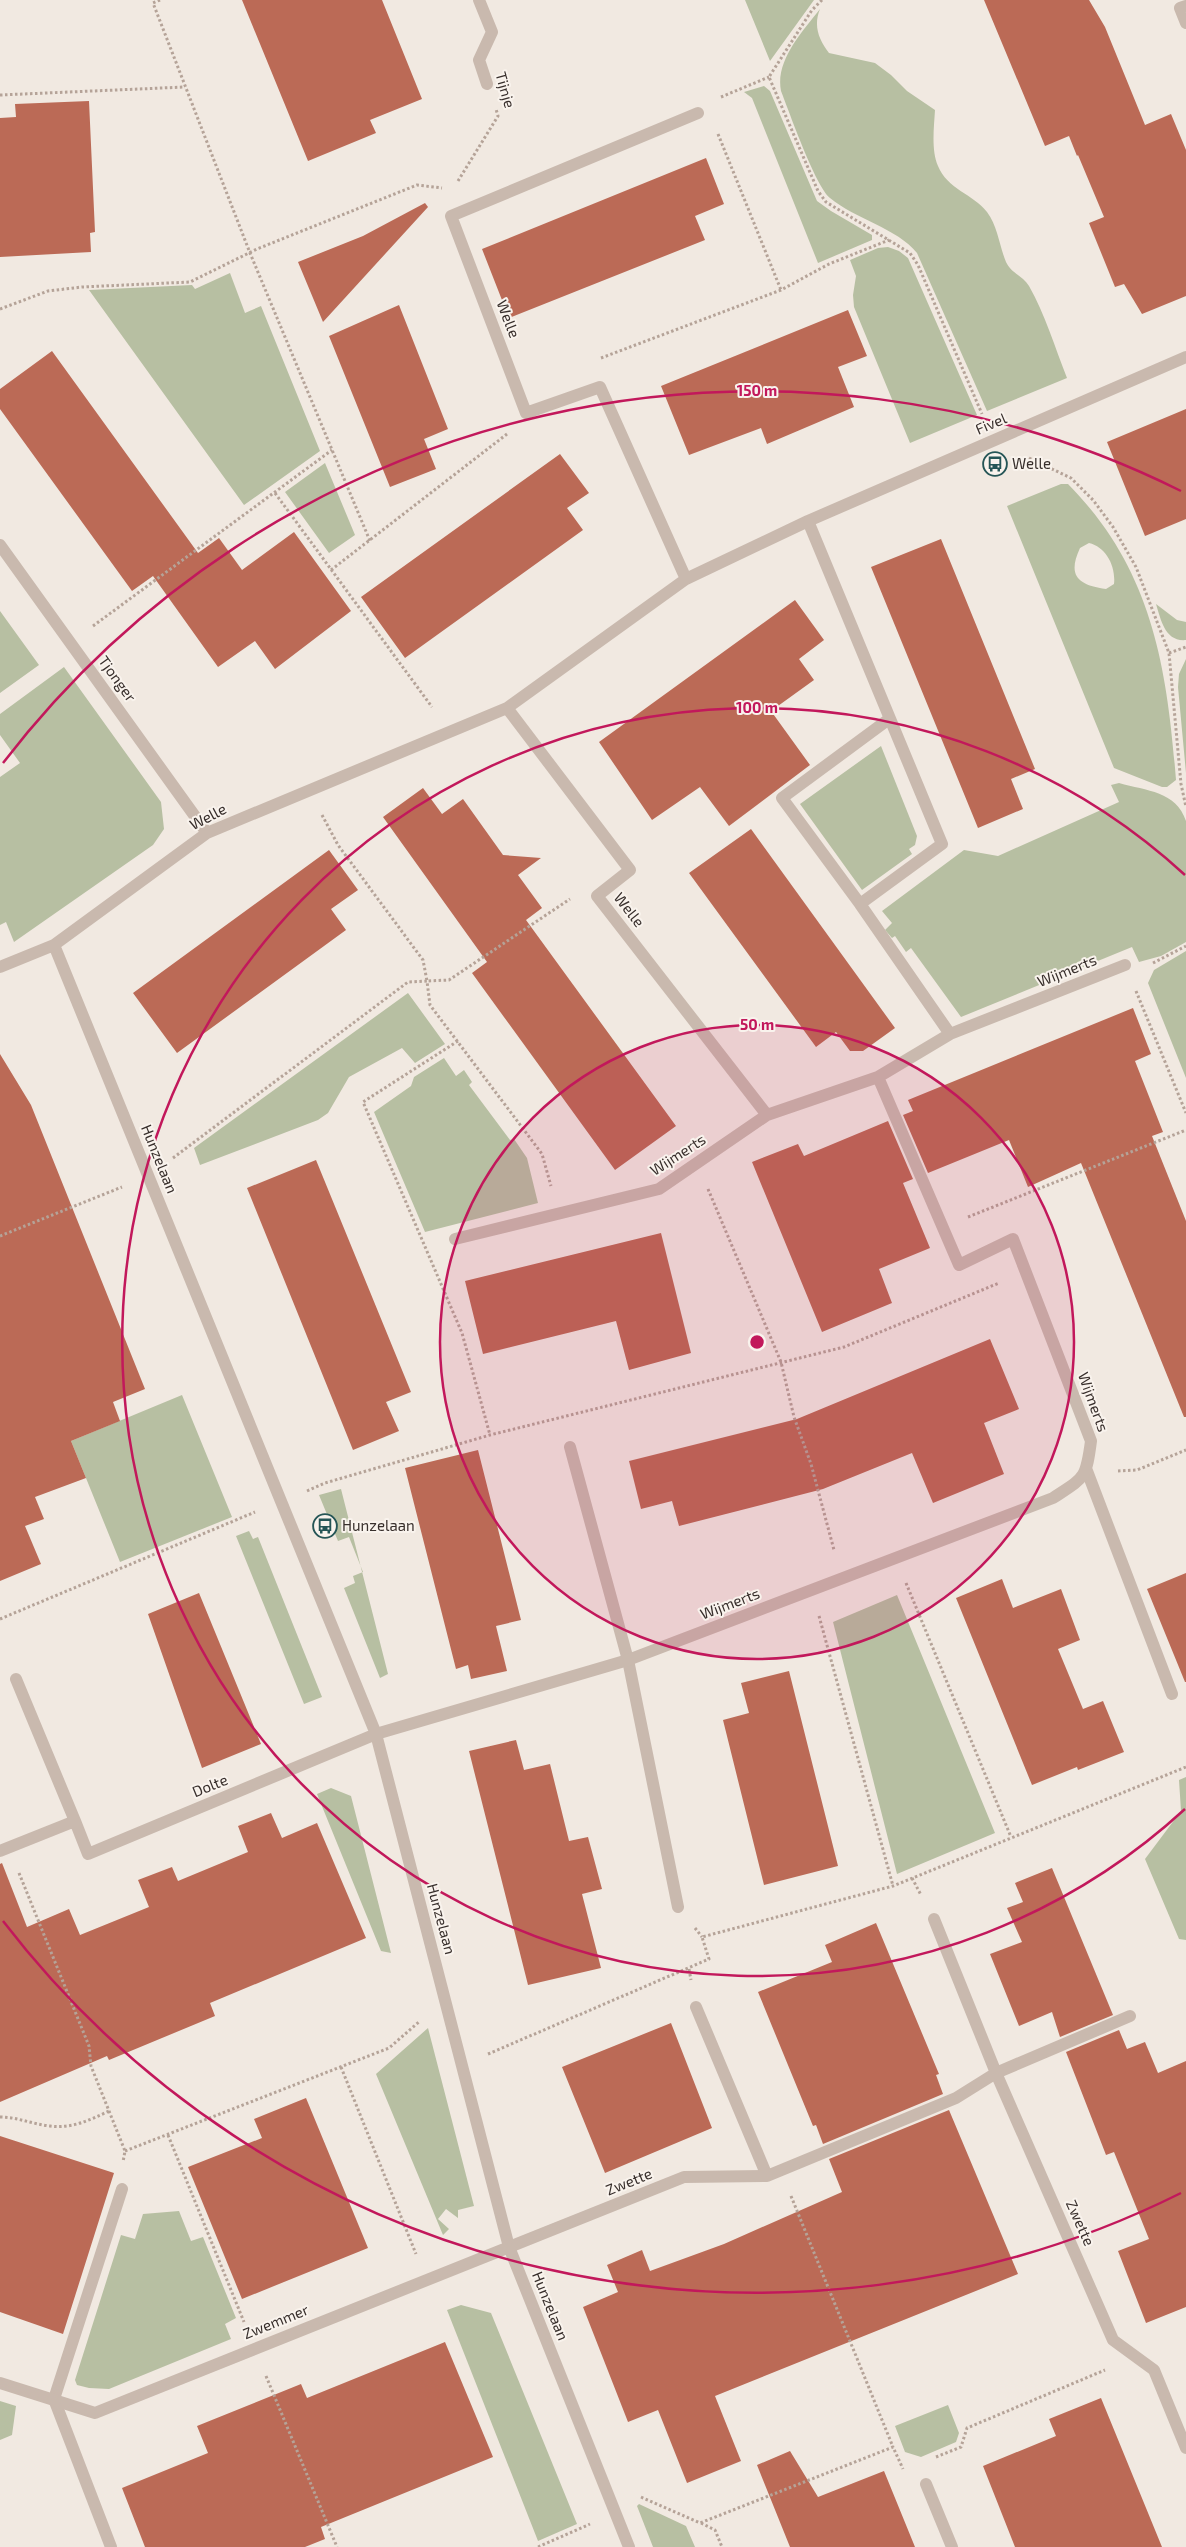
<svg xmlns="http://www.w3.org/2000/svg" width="1186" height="2547" font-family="'Exo 2',sans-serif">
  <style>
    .green { fill: #b7bfa2; fill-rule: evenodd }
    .building { fill: #bb6a56 }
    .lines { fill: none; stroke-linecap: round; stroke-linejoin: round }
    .path { stroke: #b5a398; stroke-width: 3; stroke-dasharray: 2.5 2.5; stroke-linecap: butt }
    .lane { stroke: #c9b9ae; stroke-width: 12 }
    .street { stroke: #c9b9ae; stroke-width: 12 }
    .ring { fill: none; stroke: #c2185b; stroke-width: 2.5 }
    .labels { text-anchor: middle; stroke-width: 4; stroke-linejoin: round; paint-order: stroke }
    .street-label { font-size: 15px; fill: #382f2c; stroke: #f9f3ed }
    .poi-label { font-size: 15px; fill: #382f2c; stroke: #f9f3ed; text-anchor: start }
    .centre { fill: #c2185b; stroke: #f9f3ed; stroke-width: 2.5 }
    .ring-label { font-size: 15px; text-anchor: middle; font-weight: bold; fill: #c2185b; stroke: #f9f3ed; stroke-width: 4; stroke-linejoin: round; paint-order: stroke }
  </style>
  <rect width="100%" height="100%" fill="#f1e9e1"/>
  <!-- green -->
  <path class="green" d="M 745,0 L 814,0 L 770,61 Z
    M 820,9 C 813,26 819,40 829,53 L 875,63 L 891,75 L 907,91 L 935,110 C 934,127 931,150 938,166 C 947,189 973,194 987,212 C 998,227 999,245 1006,262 C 1011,273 1023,276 1029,286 C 1045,314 1055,348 1067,378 L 987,411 L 917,253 C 897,228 855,219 830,198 C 815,185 790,114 781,91 C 775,61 802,32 820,9 Z
    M 764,86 L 770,91 L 817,201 L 831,211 L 872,235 L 872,240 L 818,263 L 752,98 L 744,92 Z
    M 888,247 L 899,251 L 908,258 L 977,415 L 910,443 L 854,307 L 853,295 L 856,276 L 850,260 L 878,248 Z
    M 230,273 L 245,313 L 261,306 L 320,451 L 244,505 L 89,290 L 192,285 L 195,289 Z
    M 325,463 L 355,535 L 329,553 L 285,492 Z
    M 1061,484 L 1068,484 C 1152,569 1167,666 1176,780 L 1167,787 L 1162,787 L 1114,768 L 1007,506 ZM 1089,543 C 1106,547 1116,566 1114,584 L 1106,589 C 1078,585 1067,576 1080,548 Z
    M 1156,604 L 1177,620 L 1186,622 L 1186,640 C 1165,642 1161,620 1156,604 Z
    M 0,611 L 39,665 L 0,693 Z
    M 1186,659 L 1186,773 L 1178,687 L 1179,674 Z
    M 64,667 L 161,802 L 164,829 L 153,845 L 14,942 L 6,922 L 0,925 L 0,777 L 20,763 L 0,735 L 0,714 Z
    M 881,746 L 917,836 L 915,845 L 909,849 L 912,854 L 862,890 L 800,804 Z
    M 1119,783 C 1147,791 1176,791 1186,821 L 1186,942 L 1161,956 L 1139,962 L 1132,947 L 961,1017 L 911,948 L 906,952 L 895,936 L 892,938 L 885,930 L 892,923 L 882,911 L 964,850 L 998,856 L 1119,802 L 1111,785 Z
    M 1186,951 L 1186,1078 L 1148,983 L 1154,970 Z
    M 408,993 L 445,1044 L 415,1063 L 402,1048 L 349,1077 L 328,1113 L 318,1120 L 200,1165 L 194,1148 Z
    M 444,1058 L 456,1076 L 464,1070 L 472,1082 L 469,1085 L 510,1140 L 514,1139 L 527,1158 L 538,1203 L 425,1232 L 374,1112 L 411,1086 L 414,1077 Z
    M 182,1395 L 232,1517 L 120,1562 L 71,1441 Z
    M 341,1489 L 388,1674 L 380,1678 L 344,1588 L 355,1583 L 353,1576 L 363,1572 L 349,1537 L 338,1541 L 319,1495 Z
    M 249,1531 L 253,1539 L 258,1537 L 322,1697 L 304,1704 L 236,1536 Z
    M 897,1595 L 995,1833 L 897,1874 L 833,1622 Z
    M 1186,1777 L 1186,1940 L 1179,1939 L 1145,1859 L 1181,1811 L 1179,1780 Z
    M 331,1788 L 351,1796 L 391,1953 L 381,1951 L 317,1794 Z
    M 428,2028 L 474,2206 L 458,2210 L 458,2218 L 446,2209 L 438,2219 L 449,2229 L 443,2235 L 376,2074 Z
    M 179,2211 L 191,2241 L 203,2237 L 236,2318 L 225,2324 L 231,2339 L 109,2389 L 89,2388 L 77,2385 L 75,2380 L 121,2235 L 135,2239 L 143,2214 Z
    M 461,2305 L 491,2313 L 577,2524 L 538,2541 L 447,2310 Z
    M 0,2401 L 16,2406 L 12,2435 L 0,2440 Z
    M 948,2405 L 959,2433 L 956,2442 L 921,2457 L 905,2452 L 895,2426 Z
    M 639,2504 L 686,2526 L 695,2547 L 653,2547 L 637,2506 Z"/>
  <!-- building -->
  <path class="building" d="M 242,0 L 382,0 L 422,99 L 370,120 L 376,133 L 308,161 Z
    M 984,0 L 1089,0 L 1105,27 L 1145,125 L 1171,114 L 1186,150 L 1186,296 L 1142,314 L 1124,284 L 1115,287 L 1089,223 L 1104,217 L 1078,155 L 1077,156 L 1069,136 L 1045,146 Z
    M 89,101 L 95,232 L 90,233 L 91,252 L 0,257 L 0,118 L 16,117 L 15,104 Z
    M 706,158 L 724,204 L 695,216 L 705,240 L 509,318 L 482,249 Z
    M 425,203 L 428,207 L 323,322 L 298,262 L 363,236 Z
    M 399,305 L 448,429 L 424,439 L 436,469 L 390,487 L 329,336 Z
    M 848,310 L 867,356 L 838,367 L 854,407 L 767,444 L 761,428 L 689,455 L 661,386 Z
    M 52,351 L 198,553 L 219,538 L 242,570 L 294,532 L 351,611 L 275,669 L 255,641 L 218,667 L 153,576 L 132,591 L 0,409 L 0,389 Z
    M 1186,409 L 1186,519 L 1145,536 L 1107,442 Z
    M 560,454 L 589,493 L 567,508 L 583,530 L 405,658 L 361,597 Z
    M 941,539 L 1035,769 L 1011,779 L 1023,809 L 978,828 L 871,567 Z
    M 795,600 L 824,640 L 799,659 L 814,680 L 771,711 L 810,765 L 729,826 L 700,787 L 652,820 L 599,742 Z
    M 423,788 L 442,814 L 463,799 L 503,855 L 541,858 L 518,875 L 542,908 L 526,920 L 676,1126 L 615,1170 L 472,973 L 487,962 L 383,817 Z
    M 751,829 L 895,1028 L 863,1051 L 850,1051 L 836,1032 L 816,1047 L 689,873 Z
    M 329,850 L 358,890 L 331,909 L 346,930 L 177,1053 L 133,993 Z
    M 1133,1008 L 1151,1054 L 1135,1061 L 1163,1132 L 1152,1136 L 1186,1221 L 1186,1417 L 1184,1417 L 1081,1163 L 1028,1187 L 1009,1140 L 928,1173 L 903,1115 L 913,1111 L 908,1100 Z
    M 0,1054 L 31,1105 L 145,1389 L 113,1402 L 120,1421 L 71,1441 L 86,1478 L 35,1497 L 44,1519 L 25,1526 L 41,1564 L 0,1581 Z
    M 888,1121 L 913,1179 L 903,1183 L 930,1248 L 879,1269 L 892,1303 L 822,1332 L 752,1162 L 798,1144 L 804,1156 Z
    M 316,1160 L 411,1392 L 386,1402 L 399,1431 L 353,1450 L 247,1188 Z
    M 661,1233 L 691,1353 L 629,1370 L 616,1321 L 483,1354 L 465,1281 Z
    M 990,1339 L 1019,1409 L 984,1423 L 1004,1474 L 933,1503 L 912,1453 L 823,1489 L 679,1526 L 672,1501 L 641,1509 L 629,1461 L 797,1419 Z
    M 478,1450 L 521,1620 L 496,1626 L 507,1671 L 471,1679 L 468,1665 L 456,1669 L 405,1468 Z
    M 1186,1573 L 1186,1682 L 1185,1682 L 1147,1589 Z
    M 1002,1579 L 1013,1608 L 1061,1589 L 1080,1640 L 1058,1649 L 1083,1709 L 1103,1701 L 1124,1752 L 1078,1770 L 1077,1767 L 1032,1785 L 956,1598 Z
    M 199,1593 L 261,1744 L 202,1768 L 148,1614 Z
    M 789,1671 L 838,1866 L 764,1885 L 723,1720 L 749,1713 L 741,1683 Z
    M 516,1740 L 524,1770 L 550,1764 L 569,1841 L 588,1837 L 602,1889 L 582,1894 L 601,1968 L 528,1985 L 469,1751 Z
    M 271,1813 L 282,1838 L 317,1823 L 366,1938 L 210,2003 L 215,2016 L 109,2060 L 107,2056 L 0,2102 L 0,1864 L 2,1863 L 27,1927 L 69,1909 L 80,1935 L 149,1907 L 138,1880 L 172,1867 L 178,1881 L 248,1852 L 238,1826 Z
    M 1052,1868 L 1113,2015 L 1060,2037 L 1052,2012 L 1019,2026 L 990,1954 L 1022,1942 L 1007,1908 L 1023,1902 L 1015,1883 Z
    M 876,1923 L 939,2074 L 936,2075 L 943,2094 L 823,2144 L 816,2125 L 813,2126 L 758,1992 L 832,1962 L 825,1945 Z
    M 671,2023 L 712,2128 L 605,2173 L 562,2067 Z
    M 1119,2030 L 1127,2049 L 1145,2042 L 1158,2073 L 1186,2061 L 1186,2307 L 1146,2323 L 1118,2251 L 1149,2239 L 1114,2152 L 1106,2155 L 1066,2052 Z
    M 306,2098 L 368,2248 L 242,2299 L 188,2167 L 262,2138 L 254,2119 Z
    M 949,2110 L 1018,2274 L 715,2396 L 741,2461 L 687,2483 L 658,2410 L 628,2422 L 583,2307 L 618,2292 L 607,2265 L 642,2250 L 650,2271 L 724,2244 L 842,2192 L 829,2159 Z
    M 0,2136 L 114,2173 L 63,2334 L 0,2312 Z
    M 445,2342 L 493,2457 L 321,2527 L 325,2539 L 305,2547 L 145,2547 L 122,2488 L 208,2453 L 197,2426 L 301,2384 L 307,2398 Z
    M 1101,2398 L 1162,2547 L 1015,2547 L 983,2466 L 1056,2436 L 1049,2419 Z
    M 790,2451 L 818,2497 L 884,2471 L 915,2547 L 790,2547 L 757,2465 Z"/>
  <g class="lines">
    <!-- path -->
    <path class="path" d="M 160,0 L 153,3 L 250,253 L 370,541
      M 822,0 L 812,10 L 769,77 L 818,191 L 826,202 L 910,253 L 918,265 L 982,414
      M 0,95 L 185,87
      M 721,97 L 769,77
      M 718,134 L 781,290
      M 458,181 L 498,116 L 496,109
      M 0,309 L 48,291 L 82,287 L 190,282 L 257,249 L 417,185 L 442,188
      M 601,358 L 781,290 L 829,264 L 889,240
      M 1029,458 L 1071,478 L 1093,500 L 1113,527 L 1136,567 L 1169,653 L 1181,784 L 1186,807
      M 275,493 L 432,707
      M 331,570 L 507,434
      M 93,626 L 332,450
      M 1169,653 L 1186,647
      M 322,815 L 338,845 L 423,960 L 427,981 L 449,980 L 570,899
      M 1153,963 L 1186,946
      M 1136,991 L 1186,1113
      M 458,1041 L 363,1102 L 462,1333 L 490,1435
      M 173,1158 L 408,982 L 427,981 L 430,1005 L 542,1154 L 551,1186
      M 708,1189 L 781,1362 L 794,1417 L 811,1464 L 834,1550
      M 968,1217 L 1186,1130
      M 0,1236 L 122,1187
      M 1118,1471 L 1137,1470 L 1186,1450
      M 307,1491 L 325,1483 L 490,1435 L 844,1347 L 999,1283
      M 906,1583 L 1011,1837
      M 819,1616 L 893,1886
      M 0,1619 L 255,1512
      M 19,1873 L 89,2046 L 91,2066 L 125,2151 L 123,2162
      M 912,1878 L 921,1895
      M 695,1928 L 702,1937
      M 689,1969 L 691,1980
      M 488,2054 L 709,1959 L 702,1937 L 893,1886 L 1186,1767
      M 341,2067 L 416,2254
      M 0,2117 C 17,2117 32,2124 50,2126 C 71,2129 90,2120 109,2111
      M 168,2135 L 244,2322
      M 125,2151 L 389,2048 L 420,2021
      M 791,2196 L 893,2447
      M 266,2376 L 337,2547
      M 936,2457 L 961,2447 L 967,2428 L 1105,2370
      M 641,2497 L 700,2523 L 893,2447 L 903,2469
      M 701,2523 L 715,2530 L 722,2547
      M 538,2547 L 590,2524"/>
    <!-- lane -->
    <path class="lane" d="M 570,1447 L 628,1660 L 678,1907
      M 1087,1471 L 1172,1694
      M 111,2547 L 54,2399 L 122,2189"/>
    <!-- street -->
    <path class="street" d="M 479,0 L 492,32 L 479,60 L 487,84
      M 1186,6 L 1180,8 L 1186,23
      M 808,521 L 942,844 L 860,904
      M 0,545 L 207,833
      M 686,579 L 600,387 L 526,413 L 451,216 L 698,113
      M 507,708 L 630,870 L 597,896 L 767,1115
      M 889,719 L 782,798 L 860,904 L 950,1034
      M 54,945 L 376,1734 L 509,2247 L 629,2547
      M 0,967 L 54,945 L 207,833 L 507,708 L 686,579 L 808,521 L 1186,357
      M 455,1239 L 659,1189 L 767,1115 L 878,1077 L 950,1034 L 1125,965
      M 16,1679 L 75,1821
      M 0,1851 L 75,1821 L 88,1854 L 376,1734 L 628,1660 L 1053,1498 C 1085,1477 1086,1479 1091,1441 L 1013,1239 L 959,1265 L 878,1077
      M 934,1919 L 996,2073 L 1113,2340 L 1154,2370 L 1186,2448
      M 696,2007 L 767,2176
      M 0,2383 L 95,2413 L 684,2177 L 767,2176 L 956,2098 L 996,2073 L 1130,2016
      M 926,2484 L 952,2547"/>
  </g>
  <!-- distance rings -->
  <circle cx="757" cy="1342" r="317" fill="#c2185b" fill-opacity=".12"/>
  <g class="ring">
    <circle cx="757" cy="1342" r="317"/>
    <path d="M1185 1809A634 634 0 1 1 1185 875"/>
    <path d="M1181 2193A951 951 0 0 1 3 1921M3 763A951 951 0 0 1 1181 491"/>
  </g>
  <!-- icons -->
  <defs>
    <g id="bus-ring" transform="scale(1.25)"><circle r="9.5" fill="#f9f3ed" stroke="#255556" stroke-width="1.5"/><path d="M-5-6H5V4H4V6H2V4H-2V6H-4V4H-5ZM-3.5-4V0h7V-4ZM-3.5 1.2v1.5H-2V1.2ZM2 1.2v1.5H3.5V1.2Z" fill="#255556"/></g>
  </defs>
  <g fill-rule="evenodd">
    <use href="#bus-ring" x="995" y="464"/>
    <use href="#bus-ring" x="325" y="1526"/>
  </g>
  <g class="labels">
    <!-- street labels -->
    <g class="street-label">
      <text transform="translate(505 90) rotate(74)" y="5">Tijnje</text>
      <text transform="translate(508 319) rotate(69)" y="5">Welle</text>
      <text transform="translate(991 424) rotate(-23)" y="5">Fivel</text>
      <text transform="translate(117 679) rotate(54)" y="5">Tjonger</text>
      <text transform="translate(208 817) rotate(-28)" y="5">Welle</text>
      <text transform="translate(629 910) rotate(52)" y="5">Welle</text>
      <text transform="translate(1067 971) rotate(-22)" y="5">Wijmerts</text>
      <text transform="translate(678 1155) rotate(-33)" y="5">Wijmerts</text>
      <text transform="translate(159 1159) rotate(68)" y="5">Hunzelaan</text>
      <text transform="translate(1093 1402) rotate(70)" y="5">Wijmerts</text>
      <text transform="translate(730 1604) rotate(-21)" y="5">Wijmerts</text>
      <text transform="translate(210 1786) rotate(-22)" y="5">Dolte</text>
      <text transform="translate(441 1919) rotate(75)" y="5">Hunzelaan</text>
      <text transform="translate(629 2182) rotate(-22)" y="5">Zwette</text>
      <text transform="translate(1080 2223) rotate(66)" y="5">Zwette</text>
      <text transform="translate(550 2306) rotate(68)" y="5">Hunzelaan</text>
      <text transform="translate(276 2322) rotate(-22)" y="5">Zwemmer</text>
    </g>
    <!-- poi labels -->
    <g class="poi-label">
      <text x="1012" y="469">Welle</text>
      <text x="342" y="1531">Hunzelaan</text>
    </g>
  </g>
  <circle cx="757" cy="1342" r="8" class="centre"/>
  <g class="ring-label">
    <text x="757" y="396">150 m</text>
    <text x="757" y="713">100 m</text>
    <text x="757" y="1030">50 m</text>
  </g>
</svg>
